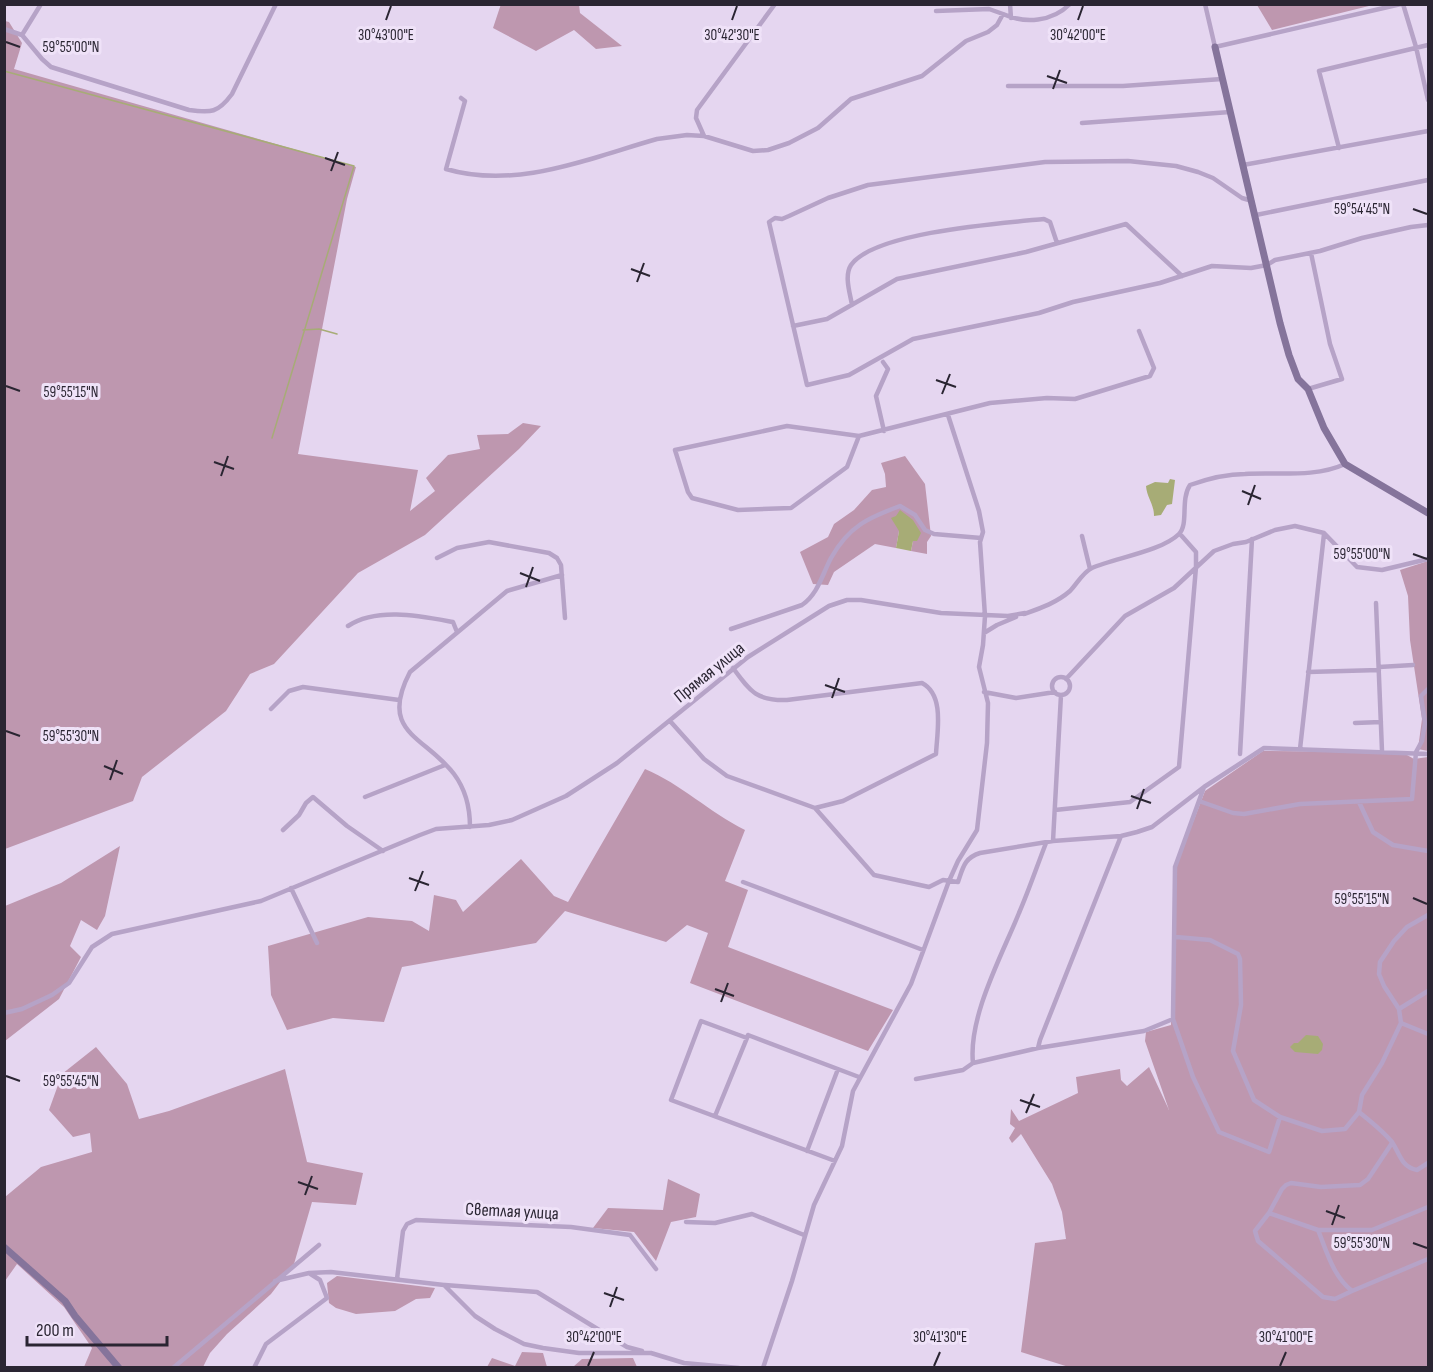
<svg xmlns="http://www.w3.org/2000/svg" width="1433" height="1372" font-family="'Sofia Sans Condensed',sans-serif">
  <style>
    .green { fill: #be97af }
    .water { fill: #a7ac76 }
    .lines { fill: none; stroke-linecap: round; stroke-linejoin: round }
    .stream { stroke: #a7ac76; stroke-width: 1.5 }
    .street { stroke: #b6a3c7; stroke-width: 4.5 }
    .secondary { stroke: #85749b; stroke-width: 7 }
    .ticks { fill: none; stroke: #2a2532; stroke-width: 2 }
    .labels { text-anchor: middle; stroke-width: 6; stroke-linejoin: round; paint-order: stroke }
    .street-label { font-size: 18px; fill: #2a2532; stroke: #efe2f8 }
    .ticks-label { font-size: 15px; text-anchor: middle; fill: #2a2532; stroke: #efe2f8; stroke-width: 6; stroke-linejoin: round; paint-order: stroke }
  </style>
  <rect width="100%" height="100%" fill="#e5d6f0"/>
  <!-- green -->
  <path class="green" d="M 501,4 L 579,5 L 580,13 L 622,46 L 596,49 L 574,30 L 536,51 L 493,28 Z
    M 1257,5 L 1373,5 L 1272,30 Z
    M 5,21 L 9,22 L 22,43 L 14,69 L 356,167 L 347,199 L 298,454 L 418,470 L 410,511 L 435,491 L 426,478 L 448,455 L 480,449 L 477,435 L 508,434 L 523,423 L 541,426 L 519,449 L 425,535 L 358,573 L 274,664 L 250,674 L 226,711 L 142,777 L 133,801 L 5,849 Z
    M 905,456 L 925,484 L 931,536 L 927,542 L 927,554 L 911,551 L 913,541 L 899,531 L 896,548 L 875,544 L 834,572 L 828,585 L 813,584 L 800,552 L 828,537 L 834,524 L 854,510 L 872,490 L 886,487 L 885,474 L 881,463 Z
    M 1428,561 L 1428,751 L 1418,749 L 1422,719 L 1410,640 L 1408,596 L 1400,570 Z
    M 1263,751 L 1368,752 L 1407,755 L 1414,759 L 1428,757 L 1428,1367 L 1072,1368 L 1021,1352 L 1035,1243 L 1066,1239 L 1062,1212 L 1052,1184 L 1021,1134 L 1012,1143 L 1009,1138 L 1015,1128 L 1010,1124 L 1011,1109 L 1019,1121 L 1078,1093 L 1076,1077 L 1120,1069 L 1121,1080 L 1127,1086 L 1149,1067 L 1169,1110 L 1145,1041 L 1146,1032 L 1171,1025 L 1175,869 L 1205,791 Z
    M 645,769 C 681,784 709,812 745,830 L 725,881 L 748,890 L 728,947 L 893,1010 L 868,1051 L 690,983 L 708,933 L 687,925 L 666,942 L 565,911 L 536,943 L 402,967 L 384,1022 L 333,1018 L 287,1030 L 271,995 L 268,946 L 368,917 L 412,921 L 429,931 L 434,895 L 456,900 L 463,912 L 521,859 L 554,896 L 568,902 Z
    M 120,846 L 105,916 L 97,930 L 81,920 L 70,946 L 81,957 L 59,999 L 5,1041 L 5,906 L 61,883 Z
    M 96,1047 L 127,1084 L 139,1119 L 169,1111 L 285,1069 L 307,1162 L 363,1173 L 356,1205 L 312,1202 L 294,1264 L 271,1294 L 227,1334 L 210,1353 L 203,1367 L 84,1367 L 92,1348 L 64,1307 L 17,1264 L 5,1281 L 5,1197 L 41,1167 L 92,1152 L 90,1133 L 73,1137 L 49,1110 L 62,1074 Z
    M 668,1179 L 700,1194 L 696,1217 L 671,1222 L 656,1261 L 634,1232 L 593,1228 L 608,1208 L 663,1210 Z
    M 337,1276 L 435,1288 L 430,1298 L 416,1299 L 395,1311 L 356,1314 L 336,1308 L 329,1303 L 327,1283 Z
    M 522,1352 L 543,1353 L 547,1367 L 487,1367 L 492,1358 L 515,1366 Z
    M 633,1358 L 637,1367 L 573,1367 L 582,1359 Z"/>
  <!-- water -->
  <path class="water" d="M 1170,479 L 1175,480 L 1172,504 L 1167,505 L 1161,515 L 1154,516 C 1154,504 1147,498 1146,486 L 1155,482 L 1168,483 Z
    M 900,510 L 913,520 L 921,533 L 917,541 L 913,541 L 911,551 L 896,548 L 899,531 L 891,518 L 896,516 Z
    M 1306,1035 L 1318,1036 L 1323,1044 L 1322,1050 L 1318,1054 L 1295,1052 L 1290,1047 L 1294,1043 L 1298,1043 Z"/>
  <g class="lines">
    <!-- stream -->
    <path class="stream" d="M 4,71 L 354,166 L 272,438
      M 303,330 L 319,329 L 337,334"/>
    <!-- street -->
    <path class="street" d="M 1010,4 L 1011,18
      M 1205,4 L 1215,47 L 1401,4
      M 1403,4 L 1416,47 L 1428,100
      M 936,11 L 989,9 L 1003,14
      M 4,29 L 22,35 L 42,59 L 51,67 L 189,110 C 211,113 218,113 232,94 L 276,4
      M 22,35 L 41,4
      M 1008,86 L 1123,86 L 1222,79
      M 461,98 L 465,101 L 446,169 C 517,190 589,158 657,139 L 687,135 L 704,136 L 753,151 L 768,150 L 789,143 L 818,128 L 851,99 L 922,76 L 966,41 L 988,32 L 997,25 L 1003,14 C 1025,24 1052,22 1070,4
      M 1082,123 L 1230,112
      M 704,136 L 696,118 L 697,110 L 775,4
      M 1339,148 L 1319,71 L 1428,45
      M 1243,165 L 1428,131
      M 1252,201 L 1242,198 L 1213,178 L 1198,172 L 1176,166 L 1128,161 L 1045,162 L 868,185 L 828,198 L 789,216 L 782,219 L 775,218 L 769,222 L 807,385 L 849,375 L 913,339 L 1039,313 L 1073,302 L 1160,283 L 1212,266 L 1251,268 L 1267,265 L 1275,260 L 1320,251 L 1362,238 L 1411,227 L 1428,225
      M 1256,215 L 1428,180
      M 852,305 C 850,293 844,276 851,265 C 874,232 1003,223 1044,219 L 1050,222 L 1057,243
      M 793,326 L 827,319 L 897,279 L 1026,252 L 1126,224 L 1182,276
      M 883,362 L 888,369 L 876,396 L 884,431
      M 1308,389 L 1342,379 L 1330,344 L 1311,253
      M 859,436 L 847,467 L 791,508 L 738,510 L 692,498 L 688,492 L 675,450 L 787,426 L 859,436 L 990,403 L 1047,398 L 1075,399 L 1150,376 L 1154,368 L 1139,331
      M 1082,536 L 1090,569
      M 437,558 L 457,548 L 489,542 L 549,553 L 557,558 L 561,565 L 565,618
      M 1376,603 L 1382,751
      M 1024,614 C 1041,608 1056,603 1070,591 C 1077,584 1083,572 1092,568 C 1115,558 1162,551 1179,534 C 1189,524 1180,500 1190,485 C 1207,479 1226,474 1245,474 C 1277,472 1315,478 1345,464
      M 348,626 C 377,607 420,616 453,622 L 457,632
      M 731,629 L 802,605 C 818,594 822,575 831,558 C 849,526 868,518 900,506 L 915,515 L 925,530 L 934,534 L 981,538
      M 984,633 L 997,625 L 1016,617
      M 1379,667 L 1413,665
      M 733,668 C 750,691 756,701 787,700 L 922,683 C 945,695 937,732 936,754 L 843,801 L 815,808
      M 1308,672 L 1379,670
      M1052 686a9 9 0 1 1 18 0a9 9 0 1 1-18 0Z
      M 1066,679 L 1125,616 L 1174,588 L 1214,551 L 1233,544 L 1246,542 L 1275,530 L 1295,526 L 1324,533 L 1357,567 L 1382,570 L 1428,559
      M 984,692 L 1016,698 L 1055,692
      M 271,709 L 289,691 L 303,687 L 399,700
      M 670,721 L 704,759 L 727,776 L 815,808 L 874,875 L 929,887 L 943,880 L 958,882 C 963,868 964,858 980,853 L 1053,841 L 1121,836 L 1137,832 L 1152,827 L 1204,787 L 1264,748 L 1428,754
      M 1355,723 L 1381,722
      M 1300,749 L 1324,534
      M 1240,754 L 1252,539
      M 1204,787 L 1175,867 L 1173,1019 L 1193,1077 L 1219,1132 L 1269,1152 L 1280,1117
      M 365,797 L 445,765
      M 1199,801 L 1233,813 L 1244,814 L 1300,804 L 1412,799 L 1416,752 L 1422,741 L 1425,723 L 1421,696 L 1428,689
      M 1359,802 L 1373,832 L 1393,845 L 1428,851
      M 1055,810 L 1130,802 L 1179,767 L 1196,567 L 1196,552 L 1180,534
      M 470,827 C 470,807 466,790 454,774 C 425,736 378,733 410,672 L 507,591 L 562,575
      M 283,830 L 299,815 L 306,803 L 313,797 L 347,826 L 383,851
      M 1053,841 L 1061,695
      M 743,882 L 923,950
      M 291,888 L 317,943
      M 1176,937 L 1210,940 L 1238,954 L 1240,959 L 1241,1005 L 1233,1051 L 1254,1100 L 1280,1117 L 1322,1131 L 1345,1129 L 1359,1112 L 1362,1095 L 1382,1063 L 1401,1023 L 1399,1009 L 1384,986 L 1379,974 L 1380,962 L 1394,941 L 1407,927 L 1428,915
      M 1399,1009 L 1428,991
      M 4,1013 L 22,1009 L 52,995 L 69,983 L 92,947 L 112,934 L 261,901 L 420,835 L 436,829 L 489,825 L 512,820 L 566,796 L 617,763 L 748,657 L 829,606 L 847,600 L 861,600 L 941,613 L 1008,616 L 1025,613
      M 1401,1023 L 1428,1034
      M 1038,1048 L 1040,1040 L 1121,836
      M 973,1063 C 968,1017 1002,955 1019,913 C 1029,890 1037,866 1046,843
      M 916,1079 L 963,1070 L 973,1063 L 1038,1048 L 1144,1031 L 1173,1019
      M 1359,1112 C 1370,1121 1383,1131 1392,1142 C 1400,1154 1401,1167 1417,1170 L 1428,1163
      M 715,1116 L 747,1038
      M 807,1151 L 838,1069
      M 835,1161 L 671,1100 L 701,1021 L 747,1038 L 748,1035 L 859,1077
      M 1269,1213 L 1318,1230 L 1372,1230 L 1428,1207
      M 686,1222 L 715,1223 L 752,1214 L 804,1235
      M 1318,1230 C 1327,1252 1333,1276 1352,1291 L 1428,1259
      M 397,1279 L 403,1231 L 407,1224 L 416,1220 L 571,1227 L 630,1235 L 656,1269
      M 275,1281 L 309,1273 L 331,1272 L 444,1285 L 475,1316 L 495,1329 L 524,1344 L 543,1348 L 579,1353 L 651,1353 L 684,1363 L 739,1368
      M 445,1285 L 537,1292 L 627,1347 L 642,1351
      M 1352,1291 L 1335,1299 L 1323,1297 L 1258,1241 L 1255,1231 L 1269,1213 L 1282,1189 L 1286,1185 L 1291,1183 L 1321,1187 L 1360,1185 L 1368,1179 L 1392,1143
      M 173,1368 L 319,1245
      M 254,1368 L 266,1344 L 327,1298 L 320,1280 L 309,1273
      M 763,1368 L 792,1281 L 814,1205 L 842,1146 L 853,1091 L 911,984 L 949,881 L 958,861 L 977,830 L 987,743 L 988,703 L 979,667 L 983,645 L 985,616 L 980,542 L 983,532 L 979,511 L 948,415"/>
    <!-- secondary -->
    <path class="secondary" d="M 1215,47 L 1280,323 L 1289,355 L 1298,379 L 1308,389 L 1324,428 L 1345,464 L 1428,513
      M 4,1247 L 65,1301 L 75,1316 L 119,1368"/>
  </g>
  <!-- ticks -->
  <path class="ticks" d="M 386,20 L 391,6M 732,20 L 737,6M 1078,20 L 1083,6M 6,42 L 20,47M 1047,76 L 1067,83M 1053,89 L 1060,70M 325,158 L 345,165M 331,171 L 338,152M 1413,209 L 1427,214M 631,269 L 650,276M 637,282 L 644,263M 936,380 L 956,387M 6,386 L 20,391M 942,394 L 950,374M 214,462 L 234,469M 221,476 L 228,456M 1242,491 L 1261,499M 1248,505 L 1255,485M 1413,554 L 1427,559M 520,573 L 540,581M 526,587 L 533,567M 825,685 L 845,692M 832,698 L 839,678M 6,731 L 20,736M 104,766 L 123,774M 110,780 L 117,760M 1131,796 L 1151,803M 1137,809 L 1144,789M 409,878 L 429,885M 415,891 L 423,871M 1413,898 L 1427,904M 715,989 L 734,996M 721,1002 L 728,983M 6,1076 L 20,1081M 1020,1100 L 1040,1107M 1026,1113 L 1034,1094M 298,1182 L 318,1189M 305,1195 L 312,1176M 1326,1211 L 1345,1218M 1332,1225 L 1339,1205M 1413,1243 L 1427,1248M 604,1293 L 624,1300M 610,1307 L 617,1287M 588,1366 L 594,1352M 934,1366 L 940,1352M 1280,1366 L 1286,1352"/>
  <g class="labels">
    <!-- street labels -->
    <g class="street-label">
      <text transform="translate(709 672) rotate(-39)" y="6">Прямая улица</text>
      <text transform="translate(512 1211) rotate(3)" y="6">Светлая улица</text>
    </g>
  </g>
  <g class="ticks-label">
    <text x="386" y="40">30°43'00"E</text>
    <text x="732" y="40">30°42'30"E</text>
    <text x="1078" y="40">30°42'00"E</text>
    <text x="71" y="52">59°55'00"N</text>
    <text x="1362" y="214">59°54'45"N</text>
    <text x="71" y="397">59°55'15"N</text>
    <text x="1362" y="559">59°55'00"N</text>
    <text x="71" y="741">59°55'30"N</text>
    <text x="1362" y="904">59°55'15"N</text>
    <text x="71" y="1086">59°55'45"N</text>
    <text x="1362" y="1248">59°55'30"N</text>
    <text x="594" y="1342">30°42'00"E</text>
    <text x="940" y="1342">30°41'30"E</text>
    <text x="1286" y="1342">30°41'00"E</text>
  </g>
  <!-- border -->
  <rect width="1433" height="1372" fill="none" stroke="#2a2532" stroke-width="12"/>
  <!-- scale -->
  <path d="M27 1336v9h140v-9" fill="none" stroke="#2a2532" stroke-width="3"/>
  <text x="36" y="1336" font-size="18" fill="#2a2532" stroke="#efe2f8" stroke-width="4.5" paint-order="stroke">200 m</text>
</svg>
